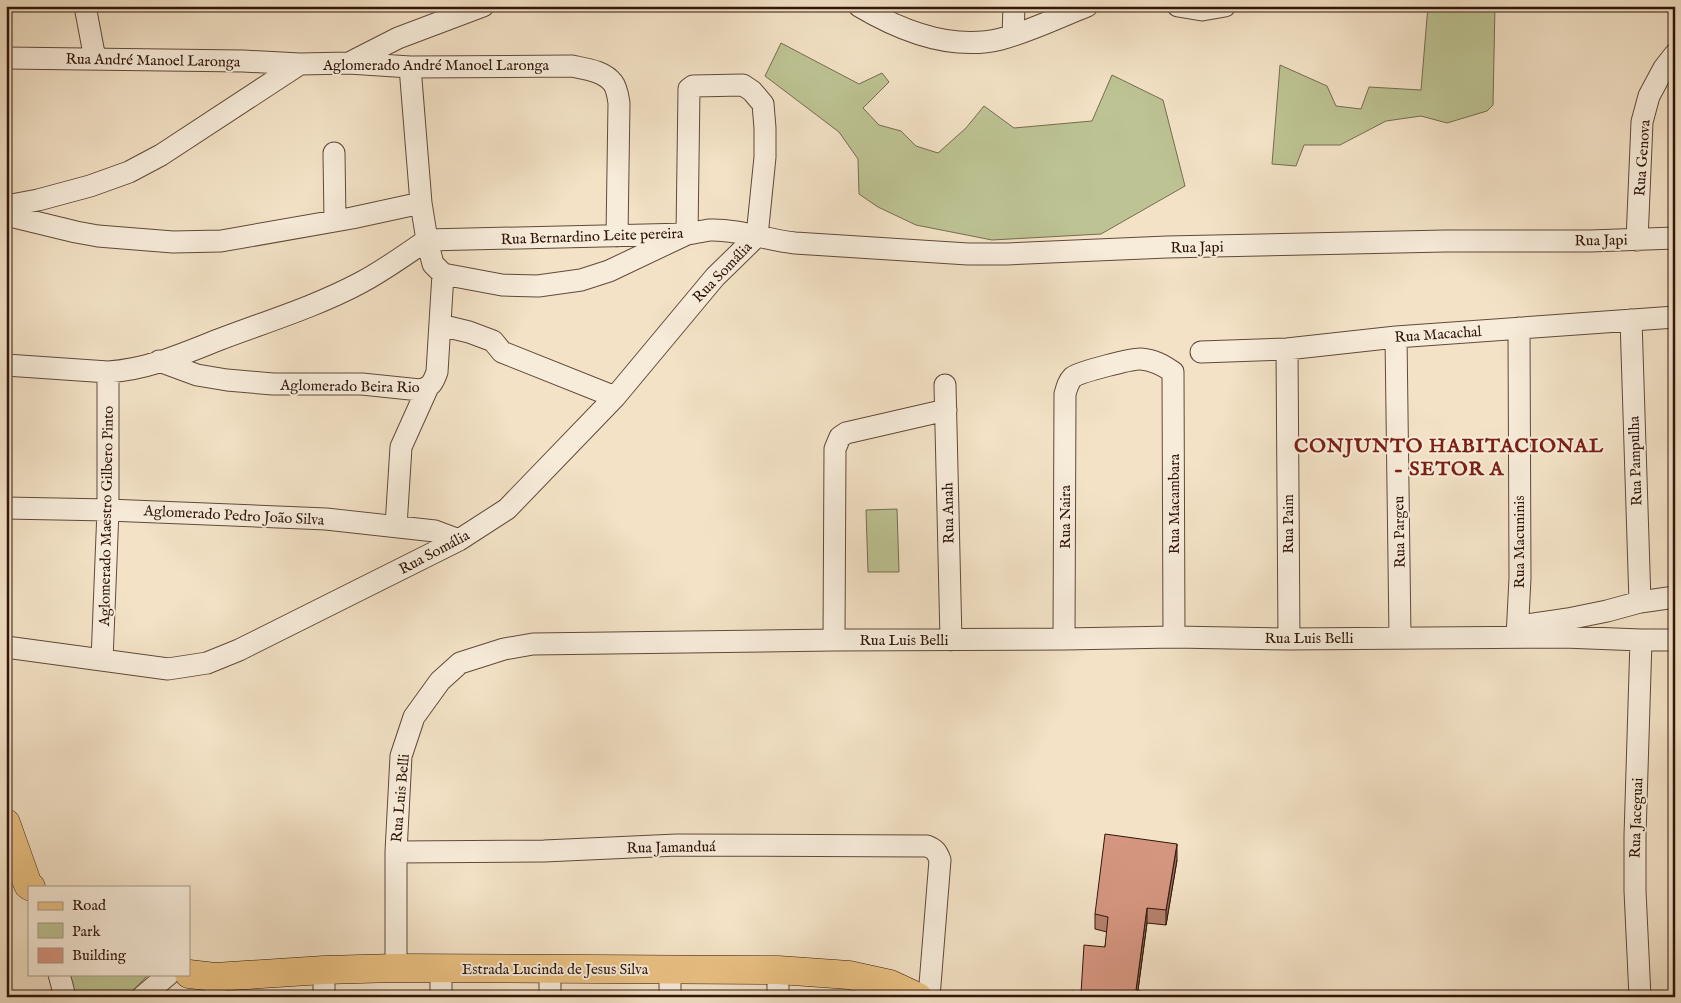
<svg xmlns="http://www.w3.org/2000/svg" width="1681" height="1003" font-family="'IM FELL English',serif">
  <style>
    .green { fill: #bdc393; stroke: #766c4f }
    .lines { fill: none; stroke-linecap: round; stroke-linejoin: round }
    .minor-casing { stroke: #61493a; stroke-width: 23 }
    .major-casing { stroke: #30160b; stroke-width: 29 }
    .minor { stroke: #f7ecda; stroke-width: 21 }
    .major { stroke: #eac183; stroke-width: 28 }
    .wall { fill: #b7816e; stroke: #30160b }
    .shaded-wall { fill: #95695a; stroke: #30160b }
    .building { fill: #d59680; stroke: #30160b }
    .labels { text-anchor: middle; stroke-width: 4; stroke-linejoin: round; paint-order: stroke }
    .street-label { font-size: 15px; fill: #30160b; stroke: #f7ecda }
    .district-label { font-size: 20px; font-weight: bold; letter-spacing: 1px; fill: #7a1f14; stroke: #f7ecda }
  </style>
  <rect width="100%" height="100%" fill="#f3e2c6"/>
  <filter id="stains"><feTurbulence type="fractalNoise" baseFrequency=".004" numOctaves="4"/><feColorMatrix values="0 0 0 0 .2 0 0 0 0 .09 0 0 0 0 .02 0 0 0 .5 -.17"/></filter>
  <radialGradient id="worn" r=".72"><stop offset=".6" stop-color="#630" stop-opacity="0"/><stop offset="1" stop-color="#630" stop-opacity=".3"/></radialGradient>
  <!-- green -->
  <path class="green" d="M 1428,6 L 1495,6 L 1493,105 L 1487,111 L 1447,123 L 1421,116 L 1386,121 L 1340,145 L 1304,145 L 1296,166 L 1272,164 L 1280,65 L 1327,86 L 1336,106 L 1361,109 L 1369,87 L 1421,90 Z
    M 781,43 L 859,84 L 882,73 L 889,82 L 863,108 L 879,125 L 901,131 L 916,146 L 938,153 L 966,128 L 984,106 L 1014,128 L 1092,121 L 1112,75 L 1163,100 L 1185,186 L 1101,234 L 992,240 L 916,225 L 878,207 L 859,194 L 858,159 L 839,132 L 765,76 Z
    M 897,509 L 899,572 L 868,572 L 866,510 Z
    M 68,974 L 142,974 L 147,976 L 127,997 L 76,997 Z"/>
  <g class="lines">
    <!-- minor casing -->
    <g class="minor-casing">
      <path id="minor" d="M 85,6 L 95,59
        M 859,6 C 901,31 952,51 1001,39 C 1031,31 1059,17 1087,6
        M 1178,6 L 1202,10 L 1225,6
        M 1013,35 L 1014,6
        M 6,58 L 243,61 L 300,64 L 349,63 L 410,67 L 572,66 C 586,69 604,71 613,83 C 617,88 618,97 619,103 L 617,236
        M 349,63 L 398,38 L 483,6
        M 410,67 L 421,203 L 427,240 L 433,264 L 443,274 L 502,285 L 538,286 L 581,280 L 609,271 L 687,234 L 689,89 L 693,86 L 743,85 L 752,91 L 763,104 L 765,128 L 765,157 L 757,236
        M 334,153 L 335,221
        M 6,206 L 38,200 L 90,186 L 129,172 L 161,155 L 300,64
        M 6,215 L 76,232 L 98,236 L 173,242 L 221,241 L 352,218 L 421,203
        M 427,240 L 687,234 C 694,233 702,231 710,230 C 738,229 767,240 795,243 L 968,254 L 1007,254 L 1167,247 L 1445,241 L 1590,241 L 1675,238
        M 1637,240 L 1642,122 L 1649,96 L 1664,68 L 1675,54
        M 1631,320 L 1640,602
        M 440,325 L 469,332 L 493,341 L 502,352 L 615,397
        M 1396,337 L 1400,637
        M 1287,349 L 1289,639
        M 1201,352 L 1287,349 L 1396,337 L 1675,317
        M 159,361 L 197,375 L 227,380 L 273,384 L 362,384 L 420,390 C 431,387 433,383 437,372 L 443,274
        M 6,365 L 108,372 C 146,370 183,354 218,340 C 265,322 315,307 360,283 C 383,271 405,255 427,240
        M 945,385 L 951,640
        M 6,508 L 108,510 L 326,519 L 435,531 L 459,540
        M 396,526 L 401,447 L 428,387
        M 1520,626 L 1568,619 L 1607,611 L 1640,602 L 1675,597
        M 1517,637 L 1520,578 L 1519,328
        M 1064,639 L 1065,394 C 1067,387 1068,382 1073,377 C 1080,372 1133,358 1141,359 C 1154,360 1163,365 1173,372 L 1174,637
        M 834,640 L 835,449 L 840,437 L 846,433 L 946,410
        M 6,647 L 168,669 L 207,663 L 239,650 L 459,540 L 507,509 L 615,397 L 715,277 L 757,236
        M 102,660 L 108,510 L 108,372
        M 396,852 L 544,851 L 677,845 L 927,846 C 935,849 937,852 940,860 L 929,997
        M 396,968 L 396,852 L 401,756 L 414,717 L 440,681 L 460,663 L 504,649 L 533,644 L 834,640 L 1064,639 L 1174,637 L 1289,639 L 1564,637 L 1641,640 L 1675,640
        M 550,968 L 550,997
        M 324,970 L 324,997
        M 778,970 L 778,997
        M 59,974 L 65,997
        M 142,997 L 169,974
        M 215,997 L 215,977
        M 441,997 L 441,969
        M 670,997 L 670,970
        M 1640,997 L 1635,891 L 1635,836 L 1641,640"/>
    </g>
    <!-- major casing -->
    <g class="major-casing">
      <path id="major" d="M 6,823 L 28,885 L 31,887
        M 189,974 L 215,977 L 324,970 L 396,968 L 778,970 L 849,975 L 890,984 L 918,997"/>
    </g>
    <!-- minor -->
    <use href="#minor" class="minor"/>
    <!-- major -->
    <use href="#major" class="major"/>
  </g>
  <!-- wall -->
  <path class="wall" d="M 1177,860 L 1166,925 L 1147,923 L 1138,990 L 1148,997 L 1081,993 L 1105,947 L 1107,932 L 1095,929 L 1095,914 Z"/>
  <!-- shaded-wall -->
  <path class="shaded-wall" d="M 1177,844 L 1177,860 L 1166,925 L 1166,910 Z
    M 1147,908 L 1147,923 L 1137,997 L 1136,990 Z"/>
  <!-- building -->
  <path class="building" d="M 1105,834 L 1177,844 L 1166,910 L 1147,908 L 1136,990 L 1148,993 L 1147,997 L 1071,997 L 1072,991 L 1081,993 L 1084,945 L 1105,947 L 1108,917 L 1095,914 Z"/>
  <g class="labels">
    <!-- street labels -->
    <g class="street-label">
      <text transform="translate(153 60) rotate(1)" y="5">Rua André Manoel Laronga</text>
      <text x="436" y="70">Aglomerado André Manoel Laronga</text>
      <text transform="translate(1642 158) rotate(-86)" y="5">Rua Genova</text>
      <text transform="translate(592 236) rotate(-2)" y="5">Rua Bernardino Leite pereira</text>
      <text transform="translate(1601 240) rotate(-1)" y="5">Rua Japi</text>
      <text transform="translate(1197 247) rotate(-1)" y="5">Rua Japi</text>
      <text transform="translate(722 272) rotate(-46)" y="5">Rua Somália</text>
      <text transform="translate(1438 334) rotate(-4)" y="5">Rua Macachal</text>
      <text transform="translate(350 386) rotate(1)" y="5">Aglomerado Beira Rio</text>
      <text transform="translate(1635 461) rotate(-92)" y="5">Rua Pampulha</text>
      <text transform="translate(1174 504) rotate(-90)" y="5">Rua Macambara</text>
      <text transform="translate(948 513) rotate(-91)" y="5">Rua Anah</text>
      <text transform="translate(234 515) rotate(3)" y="5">Aglomerado Pedro João Silva</text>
      <text transform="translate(106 516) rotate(-89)" y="5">Aglomerado Maestro Gilbero Pinto</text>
      <text transform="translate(1065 517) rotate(-90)" y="5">Rua Naira</text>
      <text transform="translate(1288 524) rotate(-90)" y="5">Rua Paim</text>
      <text transform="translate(1399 532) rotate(-91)" y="5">Rua Pargeu</text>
      <text transform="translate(1519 542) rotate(-90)" y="5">Rua Macuninis</text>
      <text transform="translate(434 552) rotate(-28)" y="5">Rua Somália</text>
      <text x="1309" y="643">Rua Luis Belli</text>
      <text x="904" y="645">Rua Luis Belli</text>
      <text transform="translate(400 798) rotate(-85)" y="5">Rua Luis Belli</text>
      <text transform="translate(1636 818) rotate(-88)" y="5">Rua Jaceguai</text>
      <text transform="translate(671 847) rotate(-1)" y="5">Rua Jamanduá</text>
      <text x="555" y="974">Estrada Lucinda de Jesus Silva</text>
    </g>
    <!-- district labels -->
    <g class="district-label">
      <text x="1449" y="452">CONJUNTO HABITACIONAL<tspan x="1449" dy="23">- SETOR A</tspan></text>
    </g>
  </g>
  <!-- margin -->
  <rect width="1681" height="1003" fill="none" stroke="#f3e2c6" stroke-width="25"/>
  <rect x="8" y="8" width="1666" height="988" fill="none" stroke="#30160b" stroke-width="2.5"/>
  <rect x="12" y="12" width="1656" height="978" fill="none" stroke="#30160b"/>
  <!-- legend -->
  <rect x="28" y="886" width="162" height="90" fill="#f7ecda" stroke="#a79687"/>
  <rect x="38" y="902" width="25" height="8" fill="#eac183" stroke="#a79687"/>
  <text x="72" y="910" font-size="15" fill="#30160b">Road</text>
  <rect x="38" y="923" width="25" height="15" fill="#bdc393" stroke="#a79687"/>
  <text x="72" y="936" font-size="15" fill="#30160b">Park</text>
  <rect x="38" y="948" width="25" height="15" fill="#d59680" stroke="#a79687"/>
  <text x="72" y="960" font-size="15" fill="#30160b">Building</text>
  <rect width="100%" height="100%" filter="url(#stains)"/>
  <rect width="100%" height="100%" fill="url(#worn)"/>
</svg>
